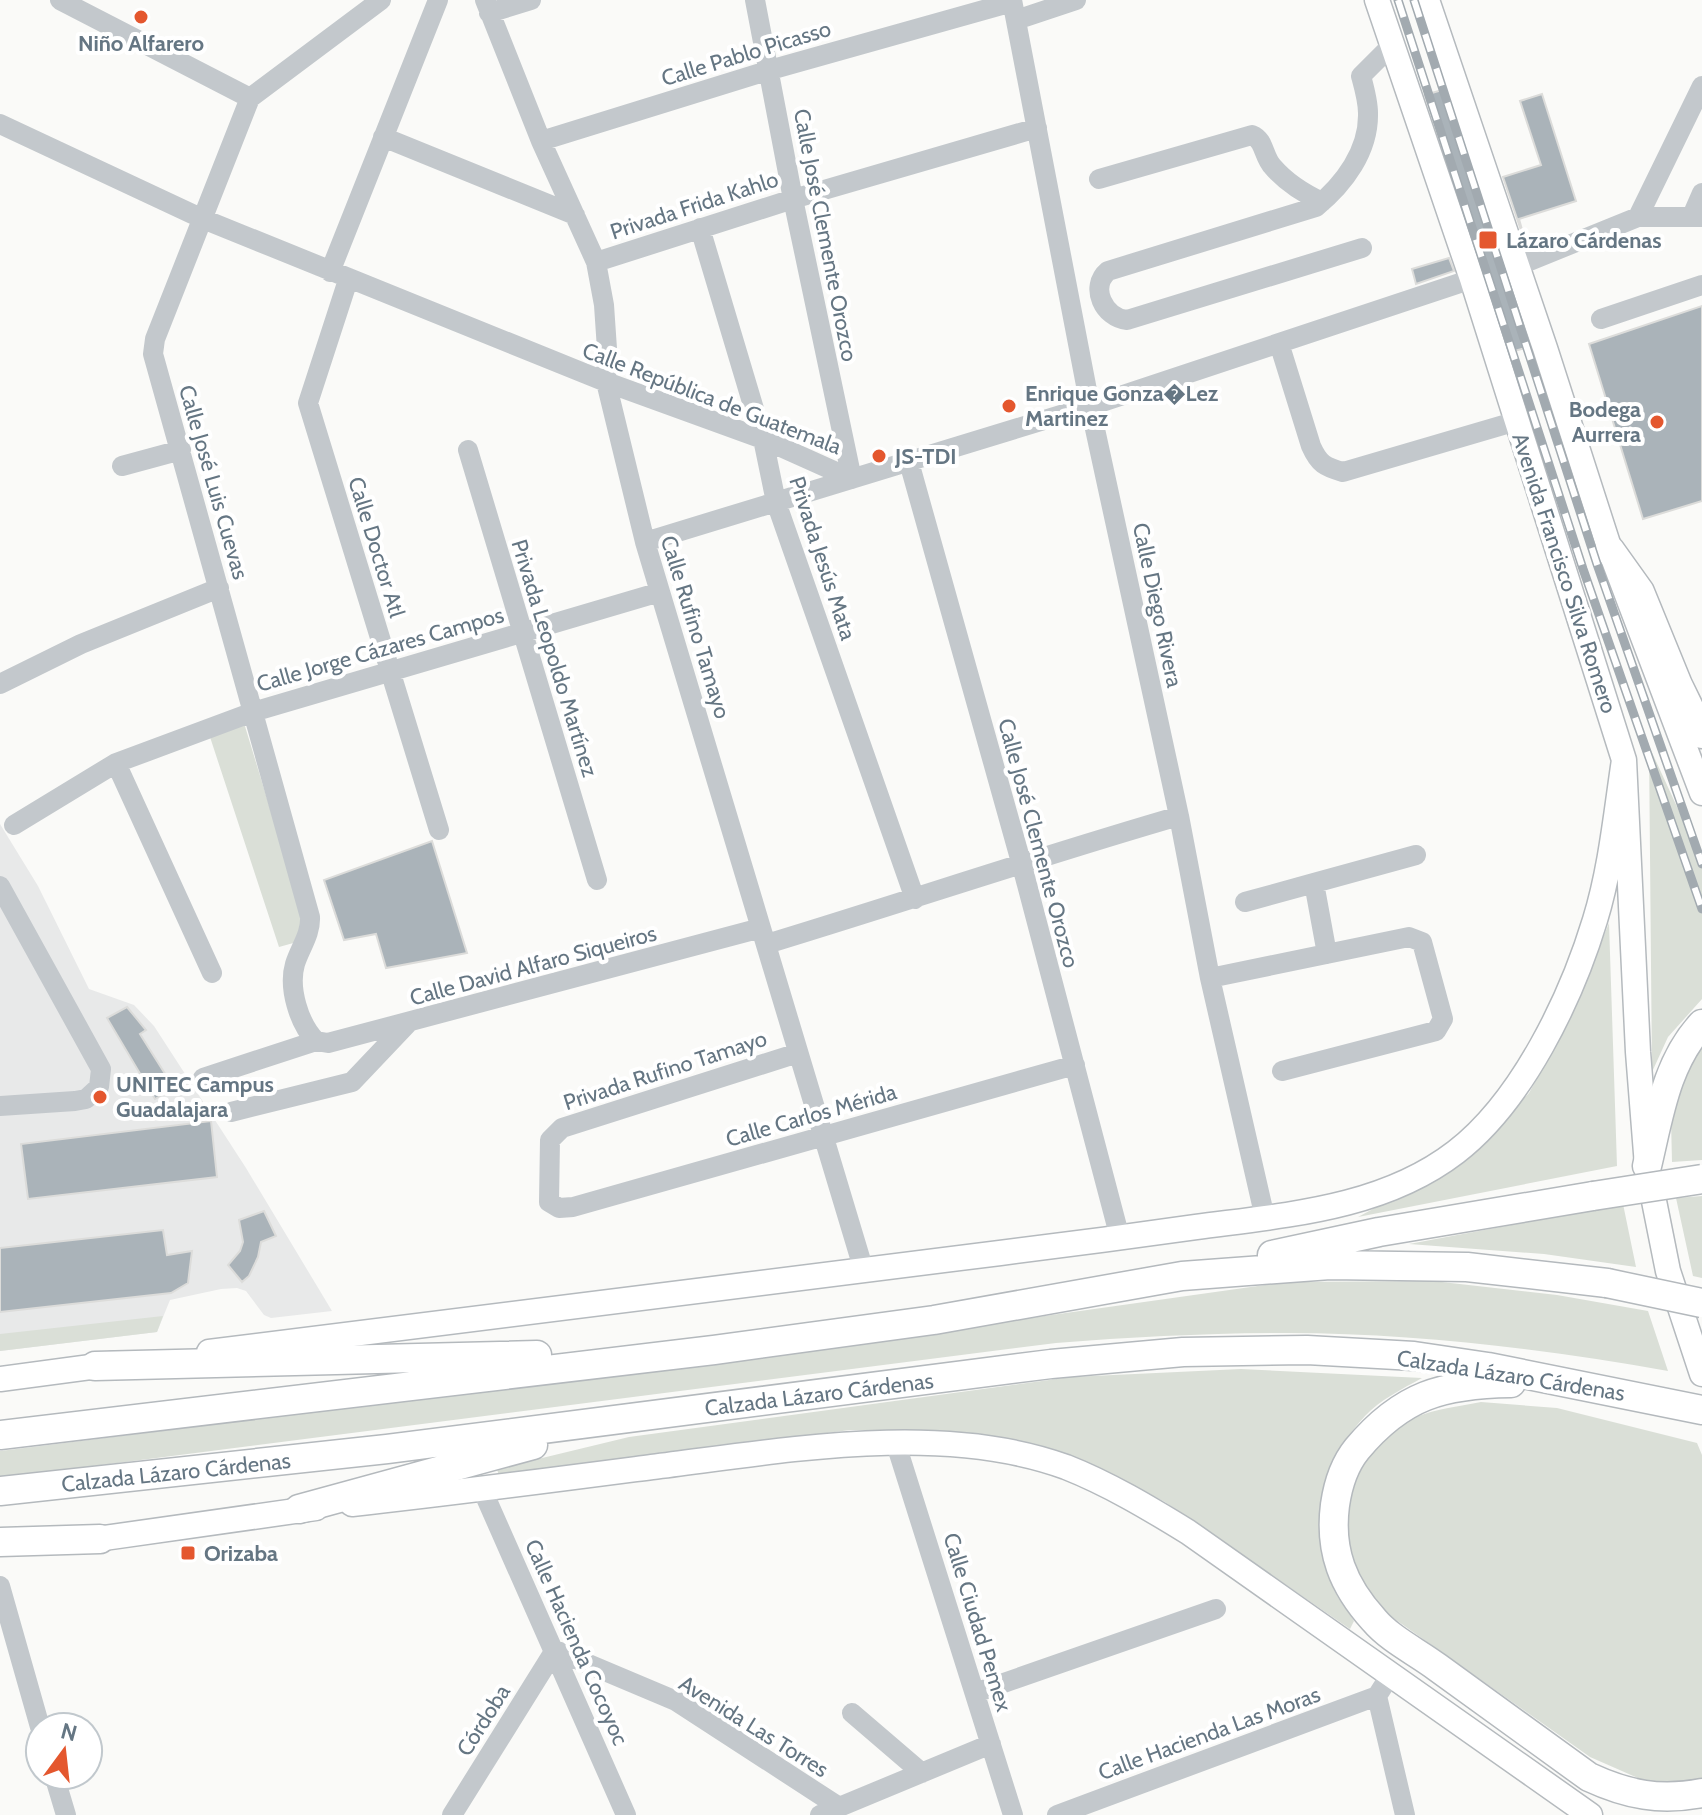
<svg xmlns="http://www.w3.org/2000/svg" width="1702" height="1815" font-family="Cabin,sans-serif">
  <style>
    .built { fill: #e8e9e9 }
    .green { fill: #dadfd7 }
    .building { fill: #aab3b9; stroke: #dcdcda; stroke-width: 2 }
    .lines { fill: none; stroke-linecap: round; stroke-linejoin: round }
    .major-casing { stroke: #b5babe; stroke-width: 27 }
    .highway-casing { stroke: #b4b9bd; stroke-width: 31 }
    .minor { stroke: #c3c8cc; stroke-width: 20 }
    .major { stroke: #fff; stroke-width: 24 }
    .highway { stroke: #fff; stroke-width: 28 }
    .rail-casing { stroke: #a2aab0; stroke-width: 9 }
    .rail { stroke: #fff; stroke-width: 6; stroke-dasharray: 18; stroke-linecap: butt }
    .highway-bridge-casing { stroke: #b4b9bd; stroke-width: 31; stroke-linecap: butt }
    .highway-bridge { stroke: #fff; stroke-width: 28 }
    .poi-dot { fill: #e4572e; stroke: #fff; stroke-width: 3 }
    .labels { text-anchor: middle; stroke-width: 8; stroke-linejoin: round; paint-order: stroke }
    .poi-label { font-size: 22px; font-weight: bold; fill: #657683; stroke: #fff; text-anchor: start }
    .street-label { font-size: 22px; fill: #657683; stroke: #fff }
  </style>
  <rect width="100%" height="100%" fill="#fafaf8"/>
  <!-- built -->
  <path class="built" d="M 0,824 L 38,886 L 89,989 L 134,1005 L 154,1026 L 246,1168 L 332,1311 L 271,1318 L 264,1315 L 246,1291 L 237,1288 L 221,1289 L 170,1300 L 157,1332 L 0,1351 Z"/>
  <!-- green -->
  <path class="green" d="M 244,723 L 303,917 L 297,942 L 279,947 L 210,737 Z
    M 1649,746 L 1702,861 L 1702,999 L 1668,1037 L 1652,1072 Z
    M 1609,923 L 1617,1166 L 1358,1217 L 1466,1159 L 1529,1093 L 1572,1014 Z
    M 1702,1043 L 1702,1160 L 1672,1162 L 1671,1120 L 1680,1079 Z
    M 1702,1196 L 1702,1278 L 1693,1276 L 1676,1198 Z
    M 1623,1204 L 1636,1267 L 1544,1254 L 1409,1244 Z
    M 1433,1281 L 1557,1295 L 1648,1311 L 1668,1371 C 1543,1349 1414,1333 1287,1333 C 1209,1333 1133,1337 1056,1343 L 0,1478 L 0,1451 L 718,1362 L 1286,1282 Z
    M 163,1316 L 157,1332 L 0,1351 L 0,1334 Z
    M 1241,1369 L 1422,1378 C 1402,1389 1380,1400 1365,1416 C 1320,1464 1308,1530 1334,1590 C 1339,1601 1348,1611 1354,1621 L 1350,1629 L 1165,1502 L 1109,1473 L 1057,1453 L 1000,1438 L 940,1431 L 850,1430 L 499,1476 L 497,1469 L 629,1437 L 1071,1377 Z
    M 1481,1402 L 1557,1408 L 1697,1443 L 1702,1455 L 1702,1782 L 1678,1785 L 1647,1782 L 1590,1757 L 1389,1615 C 1343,1570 1329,1509 1369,1456 C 1381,1440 1397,1425 1416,1417 C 1436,1409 1460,1406 1481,1402 Z"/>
  <!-- building -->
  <path class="building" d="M 1442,90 L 1529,347 L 1511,352 L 1425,95 Z
    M 1542,94 L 1576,201 L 1519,219 L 1527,248 L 1503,177 L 1541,165 L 1520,101 Z
    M 1449,258 L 1454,271 L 1416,284 L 1412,269 Z
    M 1702,306 L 1702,501 L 1643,519 L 1589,344 Z
    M 432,841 L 467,953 L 386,968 L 376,934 L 344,940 L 324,880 Z
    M 127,1007 L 146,1030 L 140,1034 L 174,1088 L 155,1099 L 107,1018 Z
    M 211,1121 L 217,1177 L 28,1199 L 21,1144 Z
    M 264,1211 L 276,1236 L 261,1242 L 258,1257 L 249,1276 L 242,1282 L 228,1265 L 240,1251 L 243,1242 L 239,1220 Z
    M 163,1230 L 167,1255 L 192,1251 L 188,1283 L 171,1293 L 0,1312 L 0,1248 Z"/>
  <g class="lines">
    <!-- major casing -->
    <g class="major-casing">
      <path id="major" d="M 1377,0 L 1472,279 L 1624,760 L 1638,1052 L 1647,1166 L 1668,1271 L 1702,1374
        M 1427,0 L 1545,348 L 1610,550 L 1702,793
        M 209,1352 C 473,1319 737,1288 1000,1253 C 1065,1245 1131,1236 1196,1227 C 1285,1215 1382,1209 1456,1152 C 1522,1101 1571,999 1595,920 C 1611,868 1616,813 1624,760
        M 0,1379 L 113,1364
        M 352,1504 C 453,1493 552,1480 652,1467 C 782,1451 940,1421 1066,1467 C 1109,1484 1149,1508 1188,1532 L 1590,1815
        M 83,1541 L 316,1508"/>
    </g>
    <!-- highway casing -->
    <g class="highway-casing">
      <path id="highway" d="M 1610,550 L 1640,592 L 1678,685 L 1702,734
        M 1647,1166 C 1659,1116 1666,1063 1702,1024
        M 1272,1255 L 1379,1232 L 1593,1196
        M 95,1366 L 537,1355
        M 1511,1383 C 1443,1384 1402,1395 1357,1449 C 1344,1465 1338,1484 1335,1505 C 1329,1551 1343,1586 1374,1620 C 1390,1639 1417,1652 1437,1667 C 1488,1704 1539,1741 1589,1777 C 1628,1795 1660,1801 1702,1793
        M 0,1435 L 714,1350 L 934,1320 L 1182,1276 L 1330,1265 L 1467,1267 L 1607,1283
        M 0,1491 L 387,1449 L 1051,1364 L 1183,1352 L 1307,1350 L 1414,1356 L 1488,1367 L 1702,1410
        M 299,1509 L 533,1445
        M 0,1542 L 100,1539"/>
    </g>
    <!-- minor -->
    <path class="minor" d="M 60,0 L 250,98
      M 485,0 L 541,141 L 596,262 L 604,305 L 607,349 L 606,382 L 645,542 L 864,1271
      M 755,0 L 793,199 L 852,479
      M 1012,0 L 1090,406 L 1179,816 L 1210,978 L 1265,1218
      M 489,13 L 531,0
      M 1016,20 L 1076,0
      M 0,124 L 203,219 L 606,382 L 763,439 L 852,479
      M 383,137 L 575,215
      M 541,141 L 770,70 L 1012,2
      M 1099,179 L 1252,135 C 1265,140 1263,157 1273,167 C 1285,181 1305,194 1322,202
      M 1692,216 L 1702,193
      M 1638,217 L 1702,86
      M 700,228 L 763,439 L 776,502 L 915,899
      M 1362,248 L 1127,320 C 1104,318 1089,287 1108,271 L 1316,207 C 1344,184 1369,151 1368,113 C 1368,101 1364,87 1361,76 L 1393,44
      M 596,262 L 793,199 L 1037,128
      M 1517,266 L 1638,217 L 1702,217
      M 330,272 L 438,0
      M 348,280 L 308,403 L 439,830
      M 1601,319 L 1702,285
      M 1279,343 L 1311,446 C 1319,464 1325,467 1343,472 L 1517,421
      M 468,450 L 597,880
      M 909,462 L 1021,862 L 1120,1238
      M 122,466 L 181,450
      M 645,542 L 1090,406 L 1472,279
      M 0,684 L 81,644 L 219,588
      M 116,763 L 212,973
      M 14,825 L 116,763 L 253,712 L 660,592
      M 0,886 L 101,1069 L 99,1087 L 86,1099 L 75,1101 L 0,1106
      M 1245,902 L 1314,883
      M 767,944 C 905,902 1041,856 1179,816
      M 1327,954 L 1314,883 L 1416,855
      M 1210,978 L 1409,937 L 1422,942 L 1443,1019 L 1436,1031 L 1282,1071
      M 316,1041 C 299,1024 288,988 295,964 C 300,948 311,934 310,917 L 153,354 L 155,339 L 250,98 L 381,0
      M 798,1053 L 562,1128 L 550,1140 L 549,1202 L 559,1208 L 573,1207 L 1075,1065
      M 203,1078 L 316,1041 L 328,1043 L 761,928
      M 231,1112 L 352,1082 L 408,1023
      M 896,1444 L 1013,1815
      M 482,1489 L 626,1815
      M 0,1586 L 40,1727
      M 1384,1685 L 1377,1696 L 1405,1815
      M 975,1693 L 1216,1609
      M 852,1713 L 922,1773
      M 54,1775 L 66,1815
      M 452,1815 L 555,1650 L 676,1701 L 839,1807
      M 820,1815 L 991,1744
      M 1057,1815 L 1377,1696"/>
    <!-- major -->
    <use href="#major" class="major"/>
    <!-- highway -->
    <use href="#highway" class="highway"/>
    <!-- rail casing -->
    <g class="rail-casing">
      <path id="rail" d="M 1398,0 L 1583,569 L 1702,909
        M 1414,0 L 1597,564 L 1702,864"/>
    </g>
    <!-- rail -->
    <use href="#rail" class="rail"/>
    <!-- highway-bridge casing -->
    <g class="highway-bridge-casing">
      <path id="highway-bridge" d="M 1593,1196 L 1702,1179
        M 1607,1283 L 1702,1303"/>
    </g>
    <!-- highway-bridge -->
    <use href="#highway-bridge" class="highway-bridge"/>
  </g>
  <!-- markers -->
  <g class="poi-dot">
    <circle cx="141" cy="17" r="8"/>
    <rect x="1478" y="230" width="20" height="20" rx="4"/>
    <circle cx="1009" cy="406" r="8"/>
    <circle cx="1657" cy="422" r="8"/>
    <circle cx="879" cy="456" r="8"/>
    <circle cx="100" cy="1097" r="8"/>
    <rect x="180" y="1545" width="16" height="16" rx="4"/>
  </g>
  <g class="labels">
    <!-- poi labels -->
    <g class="poi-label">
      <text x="141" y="51" text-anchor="middle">Niño Alfarero</text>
      <text x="1506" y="248">Lázaro Cárdenas</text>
      <text x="1025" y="401">Enrique Gonza�Lez<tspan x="1025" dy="25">Martinez</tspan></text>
      <text x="1641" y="417" text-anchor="end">Bodega<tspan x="1641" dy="25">Aurrera</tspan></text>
      <text x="895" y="464">JS-TDI</text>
      <text x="116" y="1092">UNITEC Campus<tspan x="116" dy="25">Guadalajara</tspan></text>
      <text x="204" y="1561">Orizaba</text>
    </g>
    <!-- street labels -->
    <g class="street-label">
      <text transform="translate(746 53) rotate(-17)" y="8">Calle Pablo Picasso</text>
      <text transform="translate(694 205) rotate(-18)" y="8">Privada Frida Kahlo</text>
      <text transform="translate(826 235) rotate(79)" y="8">Calle José Clemente Orozco</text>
      <text transform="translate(712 398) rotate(21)" y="8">Calle República de Guatemala</text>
      <text transform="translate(214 482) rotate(74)" y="8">Calle José Luis Cuevas</text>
      <text transform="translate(377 547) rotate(73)" y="8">Calle Doctor Atl</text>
      <text transform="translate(823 558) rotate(72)" y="8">Privada Jesús Mata</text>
      <text transform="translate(1565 573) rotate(72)" y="8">Avenida Francisco Silva Romero</text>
      <text transform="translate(1158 605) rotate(78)" y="8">Calle Diego Rivera</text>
      <text transform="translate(696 627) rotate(73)" y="8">Calle Rufino Tamayo</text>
      <text transform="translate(380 649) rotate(-16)" y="8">Calle Jorge Cázares Campos</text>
      <text transform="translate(555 658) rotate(73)" y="8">Privada Leopoldo Martínez</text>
      <text transform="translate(1039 843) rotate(75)" y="8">Calle José Clemente Orozco</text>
      <text transform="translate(533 965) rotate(-15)" y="8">Calle David Alfaro Siqueiros</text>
      <text transform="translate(665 1070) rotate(-18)" y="8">Privada Rufino Tamayo</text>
      <text transform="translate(811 1115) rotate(-16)" y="8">Calle Carlos Mérida</text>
      <text transform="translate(1511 1375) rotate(9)" y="8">Calzada Lázaro Cárdenas</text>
      <text transform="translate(819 1394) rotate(-7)" y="8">Calzada Lázaro Cárdenas</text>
      <text transform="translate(176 1472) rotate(-6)" y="8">Calzada Lázaro Cárdenas</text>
      <text transform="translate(978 1622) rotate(73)" y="8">Calle Ciudad Pemex</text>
      <text transform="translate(577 1642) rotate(66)" y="8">Calle Hacienda Cocoyoc</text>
      <text transform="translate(483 1720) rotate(-58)" y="8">Córdoba</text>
      <text transform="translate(754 1726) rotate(32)" y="8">Avenida Las Torres</text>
      <text transform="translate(1209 1733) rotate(-20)" y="8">Calle Hacienda Las Moras</text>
    </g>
  </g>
  <!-- north arrow -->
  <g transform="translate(64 1751) rotate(15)"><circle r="38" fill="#ffffff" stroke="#c1c8cd" stroke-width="2"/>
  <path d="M0-6L14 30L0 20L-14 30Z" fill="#e4572e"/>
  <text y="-12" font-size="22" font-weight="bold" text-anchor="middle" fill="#657683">N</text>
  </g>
</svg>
